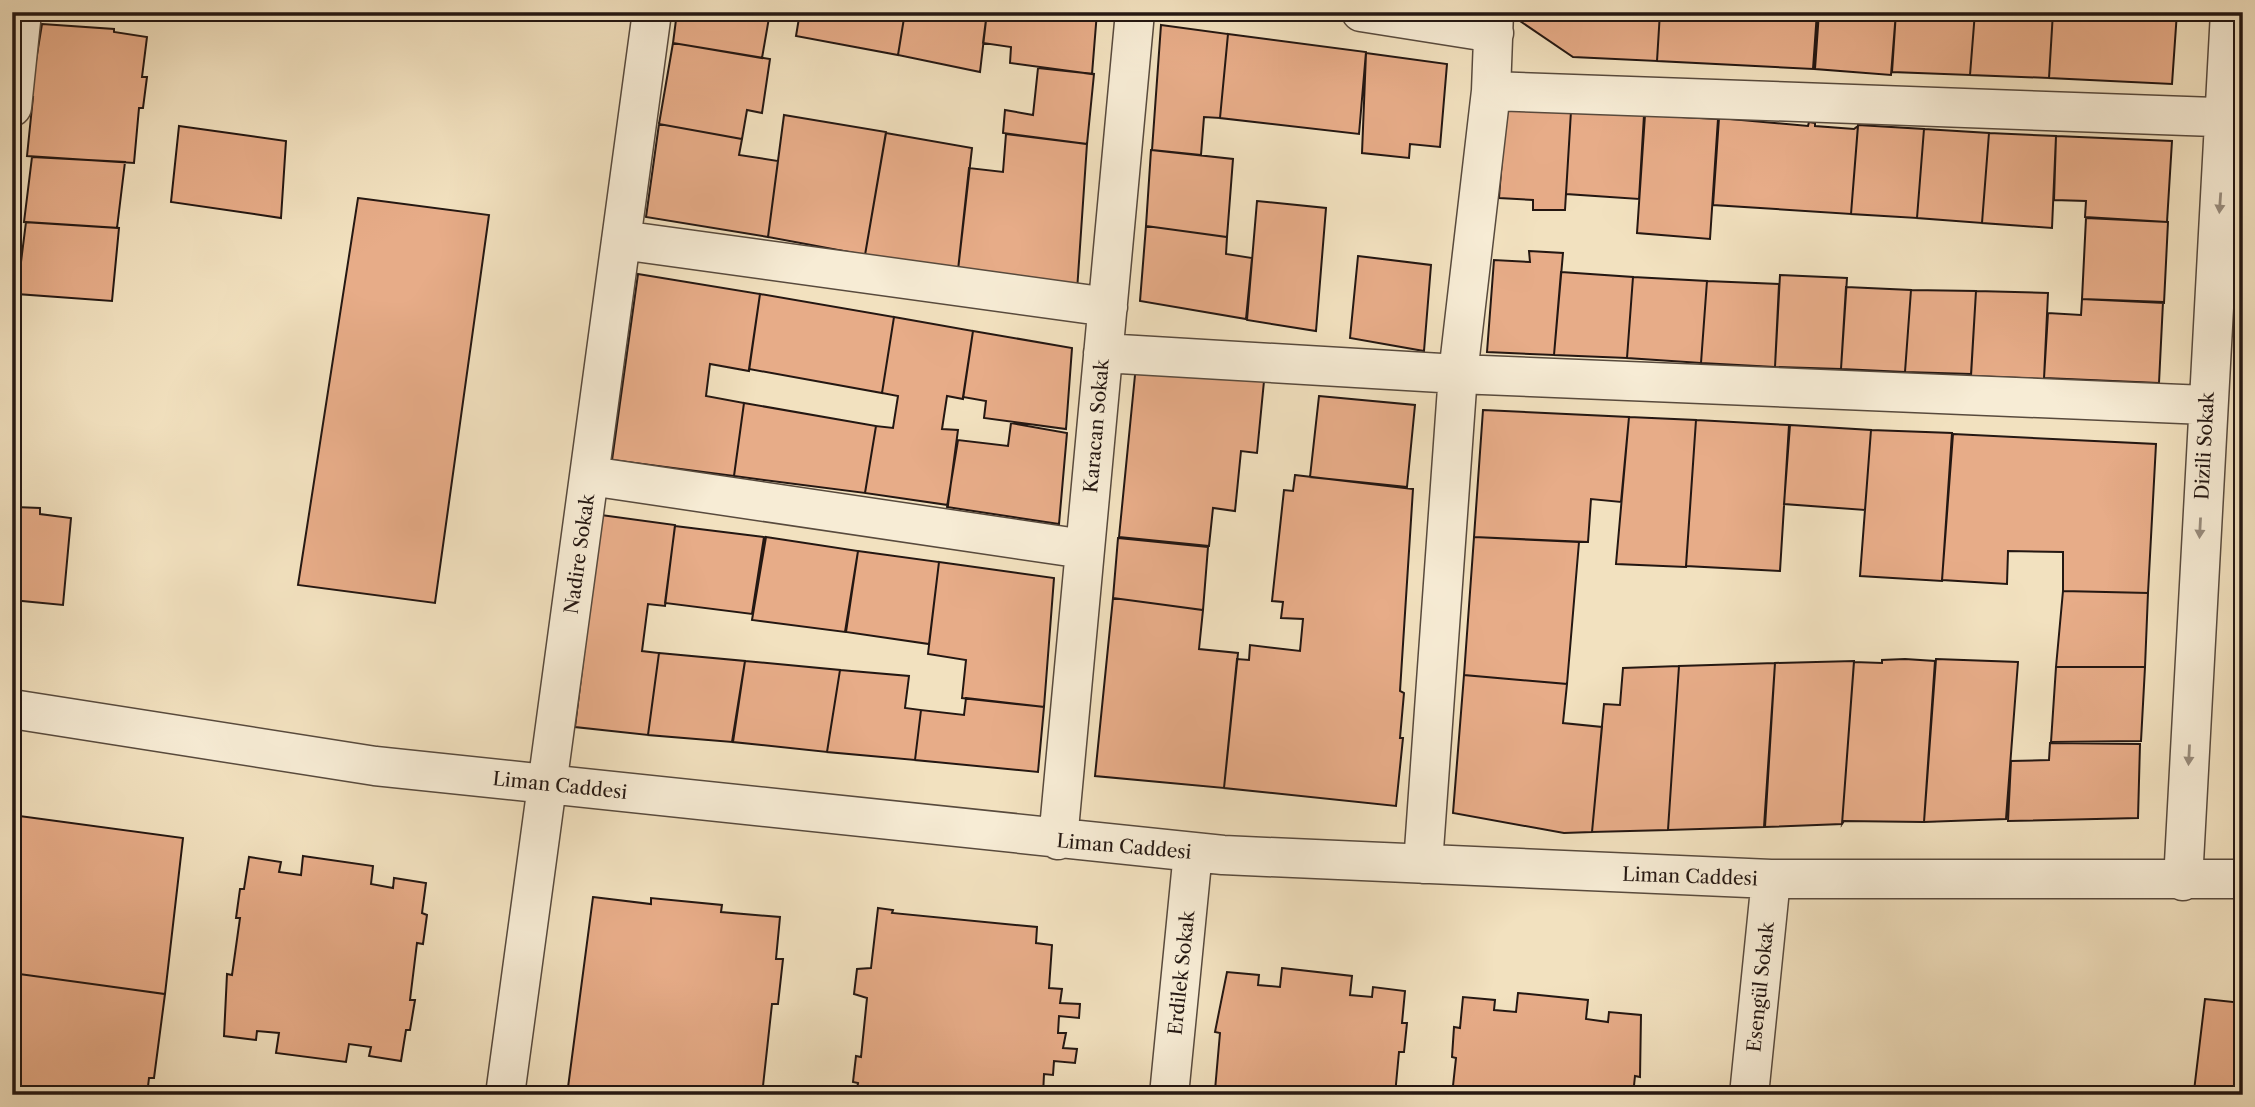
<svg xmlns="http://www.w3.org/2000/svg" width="2255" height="1107" font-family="'Libre Caslon Text',serif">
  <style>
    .building { fill: #e7ac88; stroke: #241712; stroke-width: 2 }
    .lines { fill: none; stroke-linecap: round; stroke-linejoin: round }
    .minor-casing { stroke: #584a3d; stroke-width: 41 }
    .minor { stroke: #f7ecd5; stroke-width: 38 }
    .oneway { fill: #988c7d }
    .labels { text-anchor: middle; stroke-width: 5; stroke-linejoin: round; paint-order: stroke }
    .street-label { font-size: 19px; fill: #241712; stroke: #f7ecd5 }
  </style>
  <rect width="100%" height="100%" fill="#f2e1bf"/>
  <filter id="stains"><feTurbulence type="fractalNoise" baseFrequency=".00286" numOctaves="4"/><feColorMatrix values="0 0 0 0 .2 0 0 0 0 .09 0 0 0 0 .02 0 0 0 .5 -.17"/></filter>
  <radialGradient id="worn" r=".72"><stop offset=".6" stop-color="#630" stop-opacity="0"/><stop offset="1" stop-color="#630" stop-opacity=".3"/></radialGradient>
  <!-- building -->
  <path class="building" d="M 677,12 L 770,12 L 762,58 L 673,43 Z
    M 800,12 L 905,12 L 898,55 L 796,36 Z
    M 905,12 L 987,12 L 980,72 L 898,55 Z
    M 987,12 L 1097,12 L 1092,74 L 1010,63 L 1011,47 L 983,43 Z
    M 1514,12 L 1660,12 L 1657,61 L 1573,57 L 1514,17 Z
    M 1660,12 L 1817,12 L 1813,69 L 1657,61 Z
    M 1819,12 L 1896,12 L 1891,75 L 1815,69 Z
    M 1896,12 L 1975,12 L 1970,75 L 1892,72 Z
    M 1975,12 L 2053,12 L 2049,78 L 1970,75 Z
    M 2053,12 L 2177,12 L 2172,84 L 2049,78 Z
    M 42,24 L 114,29 L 114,32 L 147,37 L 142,77 L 147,77 L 143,108 L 139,108 L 134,163 L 27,156 L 33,97 L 30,97 Z
    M 1161,25 L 1228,34 L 1220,118 L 1204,117 L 1201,155 L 1152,150 Z
    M 1228,34 L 1366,52 L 1359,134 L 1220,118 Z
    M 673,43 L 770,59 L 762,113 L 747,110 L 742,139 L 659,124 Z
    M 1366,53 L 1447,64 L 1440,147 L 1410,144 L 1409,158 L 1362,153 Z
    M 1038,68 L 1094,74 L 1087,144 L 1003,133 L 1005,110 L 1033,115 Z
    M 1506,105 L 1571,111 L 1565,210 L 1533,210 L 1533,200 L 1499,198 Z
    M 1571,111 L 1644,115 L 1639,199 L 1566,194 Z
    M 784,115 L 886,132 L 865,255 L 768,237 Z
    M 1645,115 L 1718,119 L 1710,239 L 1637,233 Z
    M 1719,118 L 1808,126 L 1809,122 L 1815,123 L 1815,126 L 1854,129 L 1858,126 L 1851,214 L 1713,205 Z
    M 659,124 L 742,139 L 739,155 L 778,161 L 768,237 L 646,217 Z
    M 1858,125 L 1924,129 L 1917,218 L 1851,214 Z
    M 179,126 L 286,141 L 281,218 L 171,202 Z
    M 1924,129 L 1989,133 L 1982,223 L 1917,218 Z
    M 886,133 L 972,148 L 958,270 L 865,255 Z
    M 1989,133 L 2056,136 L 2052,228 L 1982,223 Z
    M 1006,134 L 1087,144 L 1077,291 L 958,270 L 969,168 L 1003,172 Z
    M 2056,136 L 2172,141 L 2167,222 L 2085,217 L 2086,201 L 2054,200 Z
    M 1151,150 L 1233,159 L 1227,237 L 1146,226 Z
    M 32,157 L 125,162 L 117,228 L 24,222 Z
    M 358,198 L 489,215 L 435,603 L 298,585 Z
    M 1257,201 L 1326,208 L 1316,331 L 1247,320 Z
    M 2086,218 L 2168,222 L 2164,303 L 2082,299 Z
    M 26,222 L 119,228 L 112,301 L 17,294 Z
    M 1146,226 L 1227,237 L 1226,254 L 1252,258 L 1246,319 L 1140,301 Z
    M 1529,251 L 1563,253 L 1554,355 L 1487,352 L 1494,260 L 1530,262 Z
    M 1358,256 L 1431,265 L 1424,351 L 1350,338 Z
    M 1561,272 L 1633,277 L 1627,358 L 1554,355 Z
    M 638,274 L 760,294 L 749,371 L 710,364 L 706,396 L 744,403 L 734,476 L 612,460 Z
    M 1780,275 L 1847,278 L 1841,369 L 1775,367 Z
    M 1633,277 L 1707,281 L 1701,363 L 1627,358 Z
    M 1707,281 L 1779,284 L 1775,367 L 1701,363 Z
    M 1846,287 L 1911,290 L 1905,372 L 1841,369 Z
    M 1911,290 L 1976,291 L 1971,374 L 1905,372 Z
    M 1976,291 L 2048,293 L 2044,379 L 1971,376 Z
    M 760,294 L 894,317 L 882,393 L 749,369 Z
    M 2082,299 L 2163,302 L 2159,383 L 2044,378 L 2048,313 L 2081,315 Z
    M 894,317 L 973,331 L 963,399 L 947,396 L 942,429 L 958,430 L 948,505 L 865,493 L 876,426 L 893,428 L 898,396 L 882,393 Z
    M 973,331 L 1072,348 L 1066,429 L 984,418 L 986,401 L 963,397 Z
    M 1136,365 L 1264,381 L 1257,453 L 1241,451 L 1235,511 L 1213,508 L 1209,546 L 1119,537 Z
    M 1319,396 L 1415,405 L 1407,487 L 1310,477 Z
    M 744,403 L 876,426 L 865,493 L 734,476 Z
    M 1483,410 L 1629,417 L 1621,502 L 1591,499 L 1588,542 L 1474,537 Z
    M 1629,417 L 1696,420 L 1686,567 L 1616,564 Z
    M 1696,420 L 1789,425 L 1780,571 L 1686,566 Z
    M 1011,423 L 1067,433 L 1059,524 L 947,507 L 958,440 L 1008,446 Z
    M 1790,425 L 1871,430 L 1865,510 L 1784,504 Z
    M 1871,430 L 1952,433 L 1942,581 L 1860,576 Z
    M 1953,434 L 2156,444 L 2148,593 L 2063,591 L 2063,552 L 2008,551 L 2007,584 L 1942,580 Z
    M 1295,475 L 1413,489 L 1400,691 L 1404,693 L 1400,738 L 1403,738 L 1396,806 L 1224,788 L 1237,659 L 1249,660 L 1250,645 L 1300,651 L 1303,619 L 1281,618 L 1283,602 L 1272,601 L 1284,490 L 1293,491 Z
    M 15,507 L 40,508 L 40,514 L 71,518 L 63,605 L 12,600 Z
    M 601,515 L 675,525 L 665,606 L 648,604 L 642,651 L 659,653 L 648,735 L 575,727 Z
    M 675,526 L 764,537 L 752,614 L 665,603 Z
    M 766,537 L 858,551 L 845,632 L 752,620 Z
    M 1474,537 L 1579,542 L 1567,684 L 1464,675 Z
    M 1118,538 L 1208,547 L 1203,610 L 1113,598 Z
    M 858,551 L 939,562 L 929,644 L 846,632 Z
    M 939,562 L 1054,578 L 1044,707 L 962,698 L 966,660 L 928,654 Z
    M 2063,591 L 2148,593 L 2145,667 L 2056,667 Z
    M 1113,598 L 1203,610 L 1199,649 L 1238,653 L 1224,788 L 1095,776 Z
    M 659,653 L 745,661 L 732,742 L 648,735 Z
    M 1905,659 L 1935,661 L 1924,822 L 1844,821 L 1842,824 L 1854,662 L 1882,663 L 1882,660 Z
    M 1936,659 L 2018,662 L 2006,819 L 1924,822 Z
    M 745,661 L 840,670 L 827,752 L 733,742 Z
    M 1854,661 L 1842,824 L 1765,827 L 1775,663 Z
    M 1775,663 L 1764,827 L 1668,830 L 1679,666 Z
    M 1679,666 L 1668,830 L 1592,832 L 1604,704 L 1620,705 L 1623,668 Z
    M 2056,667 L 2145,667 L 2141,741 L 2051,742 Z
    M 840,670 L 909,676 L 905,708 L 921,710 L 915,760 L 827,752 Z
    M 1464,675 L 1567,684 L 1563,723 L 1602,727 L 1592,832 L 1564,833 L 1453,813 Z
    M 966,698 L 1044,707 L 1038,772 L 915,760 L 921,710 L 964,715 Z
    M 2050,743 L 2140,744 L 2138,818 L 2008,821 L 2011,761 L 2049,760 Z
    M 12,815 L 183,838 L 165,994 L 12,973 Z
    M 303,856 L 373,866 L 371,884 L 393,888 L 394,878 L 426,883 L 422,913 L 427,915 L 423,944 L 417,943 L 410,1000 L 415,1000 L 410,1030 L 406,1030 L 401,1061 L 369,1056 L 371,1047 L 349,1044 L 346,1062 L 276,1053 L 279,1033 L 257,1031 L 256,1040 L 224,1036 L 227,974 L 232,975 L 240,918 L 236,918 L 240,889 L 244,889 L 249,857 L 281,862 L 279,872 L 301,875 Z
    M 593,897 L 651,904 L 651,898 L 722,905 L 721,912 L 780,917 L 776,959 L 783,959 L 778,1004 L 772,1004 L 762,1095 L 567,1095 Z
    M 878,908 L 893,910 L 892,913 L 1037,927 L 1036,943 L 1052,945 L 1049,988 L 1062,989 L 1060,1003 L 1080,1004 L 1079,1018 L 1059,1016 L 1058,1033 L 1066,1033 L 1063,1048 L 1077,1049 L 1075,1063 L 1054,1061 L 1053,1075 L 1044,1074 L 1043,1095 L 856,1095 L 858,1083 L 853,1082 L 856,1056 L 861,1057 L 867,998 L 854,994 L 857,969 L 871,968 Z
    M 1282,968 L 1352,976 L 1350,995 L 1372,997 L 1373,987 L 1405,991 L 1402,1023 L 1407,1023 L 1404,1052 L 1399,1052 L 1395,1095 L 1209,1095 L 1209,1090 L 1215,1090 L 1220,1033 L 1215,1032 L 1227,972 L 1259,975 L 1258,985 L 1280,987 Z
    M 12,973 L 165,994 L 154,1078 L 149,1078 L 147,1095 L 12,1095 Z
    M 1518,993 L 1588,1000 L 1586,1019 L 1608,1022 L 1609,1012 L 1641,1015 L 1640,1077 L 1635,1076 L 1633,1095 L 1452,1095 L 1456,1058 L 1452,1057 L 1454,1027 L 1460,1028 L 1463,997 L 1495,1000 L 1494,1010 L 1516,1012 Z
    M 2205,999 L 2242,1003 L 2243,999 L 2243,1095 L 2184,1095 L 2184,1090 L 2194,1091 Z"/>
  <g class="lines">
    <!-- minor casing -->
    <g class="minor-casing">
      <path id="minor" d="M 1361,12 L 1494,33
        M 1491,91 L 2243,118
        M 12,107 L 22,12
        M 621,240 L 1108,307
        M 1103,353 L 1458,374 L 2206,405
        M 590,476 L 1084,549
        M 12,709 L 375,766 L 1223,855 L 1771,879 L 2243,879
        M 1058,840 L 1135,12
        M 1423,864 L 1458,374 L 1491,91 L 1494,12
        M 2183,881 L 2230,12
        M 505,1095 L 652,12
        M 1169,1095 L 1193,852
        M 1749,1095 L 1771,879"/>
    </g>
    <!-- minor -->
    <use href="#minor" class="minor"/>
  </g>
  <!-- one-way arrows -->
  <defs><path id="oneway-solid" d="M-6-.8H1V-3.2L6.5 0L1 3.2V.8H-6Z" transform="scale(1.75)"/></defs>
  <g class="oneway">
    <use href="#oneway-solid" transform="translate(2220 203) rotate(94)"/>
    <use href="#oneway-solid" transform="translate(2200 528) rotate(93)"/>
    <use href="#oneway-solid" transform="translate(2189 755) rotate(93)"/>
  </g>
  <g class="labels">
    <!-- street labels -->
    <g class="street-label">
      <text transform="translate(1096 426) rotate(-85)" y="7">Karacan Sokak</text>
      <text transform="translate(2204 446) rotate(-87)" y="7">Dizili Sokak</text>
      <text transform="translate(579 554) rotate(-82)" y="7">Nadire Sokak</text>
      <text transform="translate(560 785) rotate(6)" y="7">Liman Caddesi</text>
      <text transform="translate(1124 846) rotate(5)" y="7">Liman Caddesi</text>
      <text transform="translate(1690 876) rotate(2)" y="7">Liman Caddesi</text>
      <text transform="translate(1181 973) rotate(-84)" y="7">Erdilek Sokak</text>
      <text transform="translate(1760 987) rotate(-84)" y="7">Esengül Sokak</text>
    </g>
  </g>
  <!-- margin -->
  <rect width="2255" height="1107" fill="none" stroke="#f2e1bf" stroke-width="42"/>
  <rect x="14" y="14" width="2227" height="1079" fill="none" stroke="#241712" stroke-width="3.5"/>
  <rect x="21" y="21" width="2213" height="1065" fill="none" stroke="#241712" stroke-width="2"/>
  <rect width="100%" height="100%" filter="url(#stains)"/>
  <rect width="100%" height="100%" fill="url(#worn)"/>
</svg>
